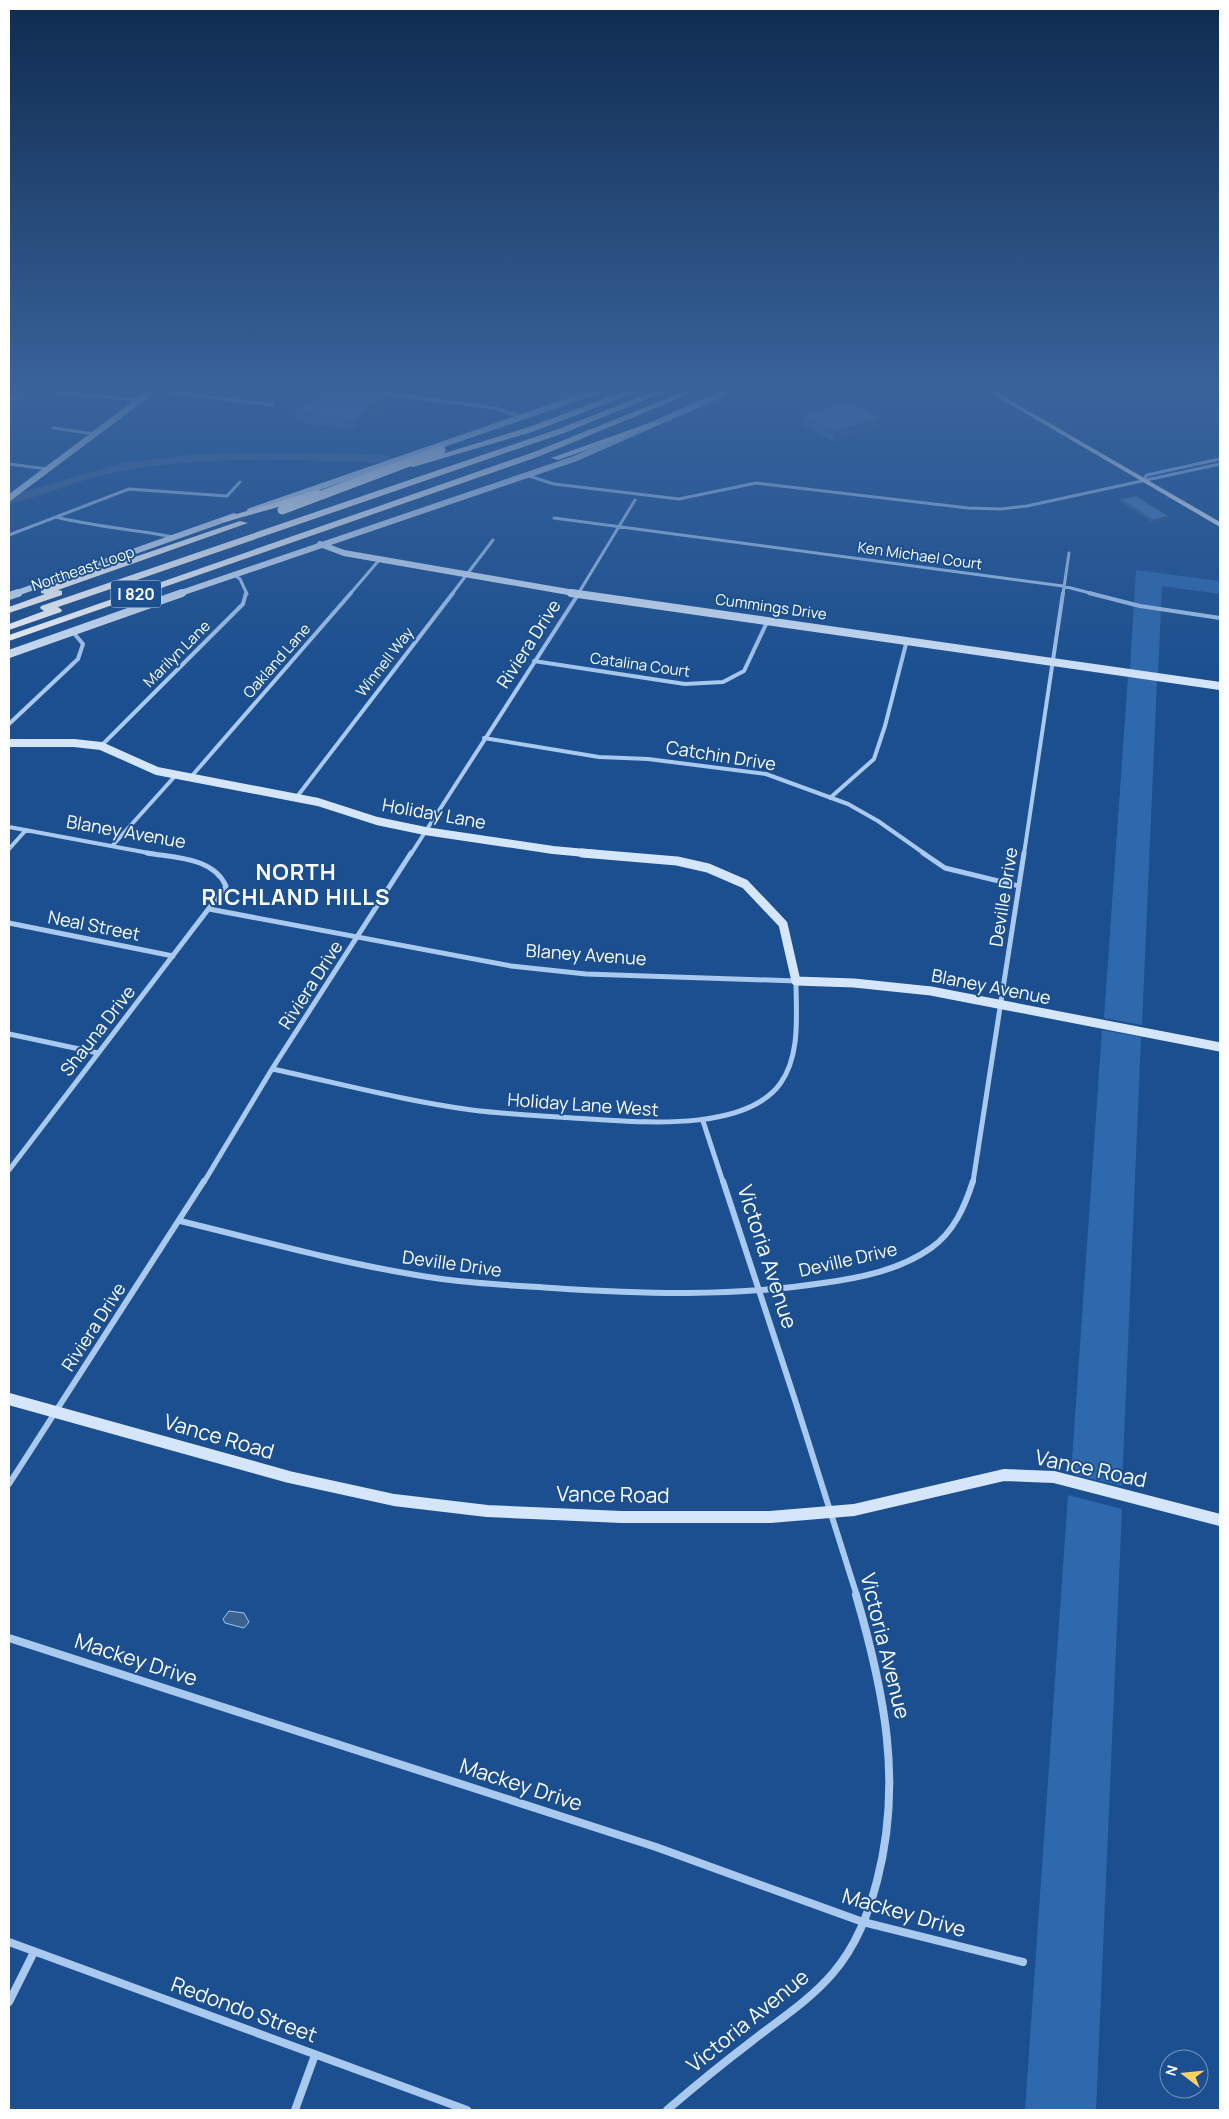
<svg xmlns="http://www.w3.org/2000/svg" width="1229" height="2119" font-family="Manrope,sans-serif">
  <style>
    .green { fill: #2e69ad }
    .water { fill: #3c6290; stroke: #9cc4f0 }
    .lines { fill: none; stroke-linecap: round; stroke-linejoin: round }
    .river { fill: #3c6290; fill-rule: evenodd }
    .street-far4 { stroke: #a9c9ee; stroke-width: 3 }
    .street-far3 { stroke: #a9c9ee; stroke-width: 4 }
    .street-far2 { stroke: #a9c9ee; stroke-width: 5 }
    .street-far1 { stroke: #a9c9ee; stroke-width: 6 }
    .street { stroke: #a9c9ee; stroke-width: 8 }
    .secondary-far3 { stroke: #d6e6fa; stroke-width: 6 }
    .secondary-far2 { stroke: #d6e6fa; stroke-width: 8 }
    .secondary-far1 { stroke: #d6e6fa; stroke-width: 9 }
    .secondary { stroke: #d6e6fa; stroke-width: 12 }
    .primary { fill: #f0f6ff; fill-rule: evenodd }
    .highway { fill: #fff; fill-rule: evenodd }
    .highway-bridge { stroke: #fff; stroke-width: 9 }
    .wall { fill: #3a679d }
    .shaded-wall { fill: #305480 }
    .building { fill: #4478b7; stroke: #305480 }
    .labels { text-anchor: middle; stroke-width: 4; stroke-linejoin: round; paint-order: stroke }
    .far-street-label { font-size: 15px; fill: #fff; stroke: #1b4f8f }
    .shield { fill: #1b4f8f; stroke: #bbcadd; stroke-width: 1 }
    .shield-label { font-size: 16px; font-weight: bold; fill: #fff }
    .street-label { font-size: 18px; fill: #fff; stroke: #1b4f8f }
    .near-street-label { font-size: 21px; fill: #fff; stroke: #1b4f8f }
    .district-label { font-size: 22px; font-weight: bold; letter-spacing: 1px; fill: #fff; stroke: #1b4f8f }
  </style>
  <rect width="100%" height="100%" fill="#1b4f8f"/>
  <!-- green -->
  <path class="green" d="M 1136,570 L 1220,581 L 1220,594 L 1162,586 L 1158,674 L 1130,670 Z
    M 1128,676 L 1157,680 L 1142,1025 L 1104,1018 Z
    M 1102,1030 L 1141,1037 L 1122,1486 L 1071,1474 Z
    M 1068,1495 L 1122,1509 L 1096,2110 L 1025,2110 Z"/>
  <!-- water -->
  <path class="water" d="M 229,1611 L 244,1613 L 249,1622 L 244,1628 L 225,1623 L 223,1619 Z"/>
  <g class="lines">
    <!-- river -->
    <path class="river" d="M 288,453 L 388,455 L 394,459 L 388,463 C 300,460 210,455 122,471 C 83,477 47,495 9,504 L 9,496 L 122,463 L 189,455 Z"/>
    <!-- street-far4 -->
    <path class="street-far4" d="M 9,388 L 139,400
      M 152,390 L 273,405
      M 377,393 L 496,408 L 521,417
      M 411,397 L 422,388
      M 9,400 L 24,390
      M 53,428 L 94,434
      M 9,464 L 47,469
      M 529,476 L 554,484 L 679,499 L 756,483 L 968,508 L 1001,509 L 1027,506 L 1220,464
      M 1143,480 L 1147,475 L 1220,459
      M 56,517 C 95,527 134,529 173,537
      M 554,518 L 1063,586 L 1094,594
      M 9,535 L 129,489 L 227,496 L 240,482
      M 233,574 L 240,579 L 247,594
      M 350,594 L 380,559
      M 452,594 L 493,540
      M 578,594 L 635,500
      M 1063,594 L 1069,553"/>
    <!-- street-far3 -->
    <path class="street-far3" d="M 1089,593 L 1140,606 L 1220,618
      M 534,661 L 685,684 L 723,682 L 744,671 L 768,620
      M 9,724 L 78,659 L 83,644 L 72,631
      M 484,738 L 599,757 L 648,759 L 766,774 L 848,804 L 878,821 L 925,854
      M 101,746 L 243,604 L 246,593
      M 190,778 L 351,593
      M 296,798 L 453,593
      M 830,798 L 874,759 L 885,726 L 907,640
      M 9,827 L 154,854
      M 113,845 L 176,775
      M 9,849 L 26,830
      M 411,854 L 579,593
      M 1024,854 L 1063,593"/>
    <!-- street-far2 -->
    <path class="street-far2" d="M 923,853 L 945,868 L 1019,886
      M 209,909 L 511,966 L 586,974 L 796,981 C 796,1014 801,1055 780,1084 C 744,1132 642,1122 589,1119 C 550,1116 511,1115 472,1110 C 405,1101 338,1083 272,1069
      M 9,923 L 173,956
      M 9,1034 L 98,1053
      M 703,1121 L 723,1182
      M 9,1170 L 226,886 C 213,857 175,858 147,853
      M 204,1182 L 272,1069 L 411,853
      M 973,1182 L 1024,853"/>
    <!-- street-far1 -->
    <path class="street-far1" d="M 723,1181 L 796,1403 L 857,1596
      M 180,1221 C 259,1240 337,1262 416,1275 C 461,1283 506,1285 552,1288 C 642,1294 733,1297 823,1283 C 860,1278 900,1270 931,1248 C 954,1232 965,1206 973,1181
      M 9,1484 L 204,1181"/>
    <!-- street -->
    <path class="street" d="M 9,1638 L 656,1847 L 863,1922 L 1023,1962
      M 9,1942 L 467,2110
      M 9,2002 L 34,1952
      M 295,2110 L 315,2055
      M 667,2110 C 695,2086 723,2063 752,2041 C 780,2019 810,2000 833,1973 C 856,1946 868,1915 877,1881 C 903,1782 884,1691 856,1595"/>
    <!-- secondary-far3 -->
    <path class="secondary-far3" d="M 9,498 L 156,388
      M 250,511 L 606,388
      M 320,544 L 344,553 L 580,594
      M 14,594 L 234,516
      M 178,594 L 574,459 L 736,388"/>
    <!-- secondary-far2 -->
    <path class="secondary-far2" d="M 571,593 L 1220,686
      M 9,596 L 18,593
      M 9,654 L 182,593
      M 9,743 L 74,743 L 101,746 L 157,771 L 318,802 L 377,821 L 425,831 L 553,850 L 596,854"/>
    <!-- secondary-far1 -->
    <path class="secondary-far1" d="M 582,853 L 677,861 L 708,868 L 745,884 L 783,924 L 796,981 L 854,983 L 931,991 L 1220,1047"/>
    <!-- secondary -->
    <path class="secondary" d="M 9,1399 L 289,1477 L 394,1500 L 487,1511 L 622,1517 L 770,1517 L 854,1510 L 1004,1475 L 1054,1477 L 1220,1520"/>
    <!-- primary -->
    <path class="primary" d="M 982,388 L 989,388 L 1220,522 L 1220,527 Z"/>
    <!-- highway -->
    <path class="highway" d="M 662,388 L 673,388 L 567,432 L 58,607 L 62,610 L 61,612 L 9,630 L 9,624 L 44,611 L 40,608 L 41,606 L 561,428 Z
      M 693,388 L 704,388 L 540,456 L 9,641 L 9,635 L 534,452 Z
      M 639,390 L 643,392 L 642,394 L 629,395 L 532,432 L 413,467 L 406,465 L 526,428 L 625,391 Z
      M 652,422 L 659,424 L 558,460 L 551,458 Z
      M 318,490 L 321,491 L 321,495 L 225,522 L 220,519 Z
      M 240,521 L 248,523 L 58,590 L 62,591 L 62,595 L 9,613 L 9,607 L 45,594 L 41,593 L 41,589 Z"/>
    <!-- highway-bridge -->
    <path class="highway-bridge" d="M 282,510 L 441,450"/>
  </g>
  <!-- wall -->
  <path class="wall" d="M 311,402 L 385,403 L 355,430 L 296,422 L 294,413 Z
    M 802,415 L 878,427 L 834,441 L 801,425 Z
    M 1121,499 L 1168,519 L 1152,522 L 1120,501 Z"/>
  <!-- shaded-wall -->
  <path class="shaded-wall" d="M 384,393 L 385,403 L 355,430 L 354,420 Z
    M 880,417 L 878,427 L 834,441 L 835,432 Z
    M 1168,516 L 1168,519 L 1152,522 L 1153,520 Z"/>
  <!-- building -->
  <path class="building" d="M 330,388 L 339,388 L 384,393 L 354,420 L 294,413 L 307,402 L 311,402 L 319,398 Z
    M 846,401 L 880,417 L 835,432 L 802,415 Z
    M 1136,496 L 1168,516 L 1153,520 L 1121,499 Z"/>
  <!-- sky -->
  <linearGradient id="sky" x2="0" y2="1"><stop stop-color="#0f2b4f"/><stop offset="0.57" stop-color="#39639b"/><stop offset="1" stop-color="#39639b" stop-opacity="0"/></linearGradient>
  <rect width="1229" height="684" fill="url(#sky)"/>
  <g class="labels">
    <!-- far-street labels -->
    <g class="far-street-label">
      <text transform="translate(920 556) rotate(8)" y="5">Ken Michael Court</text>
      <text transform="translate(83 569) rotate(-19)" y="5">Northeast Loop</text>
      <text transform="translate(771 607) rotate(8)" y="5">Cummings Drive</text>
      <text transform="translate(177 654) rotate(-45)" y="5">Marilyn Lane</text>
      <text transform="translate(277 661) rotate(-49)" y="5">Oakland Lane</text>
      <text transform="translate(385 662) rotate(-52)" y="5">Winnell Way</text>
      <text transform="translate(640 665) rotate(8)" y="5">Catalina Court</text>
    </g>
    <!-- shield labels -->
    <rect class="shield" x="111" y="580.5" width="50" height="27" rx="4"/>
    <g class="shield-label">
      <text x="136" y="600">I 820</text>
    </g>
    <!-- street labels -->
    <g class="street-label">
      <text transform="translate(529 644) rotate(-57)" y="6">Riviera Drive</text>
      <text transform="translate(721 756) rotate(9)" y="6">Catchin Drive</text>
      <text transform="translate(434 814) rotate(10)" y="6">Holiday Lane</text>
      <text transform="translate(126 832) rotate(10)" y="6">Blaney Avenue</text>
      <text transform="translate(1004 897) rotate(-81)" y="6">Deville Drive</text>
      <text transform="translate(94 926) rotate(11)" y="6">Neal Street</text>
      <text transform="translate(586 955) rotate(4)" y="6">Blaney Avenue</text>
      <text transform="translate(311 985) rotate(-57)" y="6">Riviera Drive</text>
      <text transform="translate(991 987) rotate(11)" y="6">Blaney Avenue</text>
      <text transform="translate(98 1031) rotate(-52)" y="6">Shauna Drive</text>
      <text transform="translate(583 1105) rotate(4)" y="6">Holiday Lane West</text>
      <text transform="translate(848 1260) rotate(-13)" y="6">Deville Drive</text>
      <text transform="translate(452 1264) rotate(8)" y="6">Deville Drive</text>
      <text transform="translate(94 1327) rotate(-57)" y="6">Riviera Drive</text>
    </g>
    <!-- near-street labels -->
    <g class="near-street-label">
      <text transform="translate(767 1257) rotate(72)" y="7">Victoria Avenue</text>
      <text transform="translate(219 1437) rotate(16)" y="7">Vance Road</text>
      <text transform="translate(1091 1469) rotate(12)" y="7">Vance Road</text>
      <text transform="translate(613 1495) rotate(1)" y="7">Vance Road</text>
      <text transform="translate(885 1646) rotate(76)" y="7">Victoria Avenue</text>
      <text transform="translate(136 1660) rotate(18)" y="7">Mackey Drive</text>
      <text transform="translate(521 1785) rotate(18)" y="7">Mackey Drive</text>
      <text transform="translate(904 1913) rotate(16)" y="7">Mackey Drive</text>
      <text transform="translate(244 2010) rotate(20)" y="7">Redondo Street</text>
      <text transform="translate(748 2021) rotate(-39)" y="7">Victoria Avenue</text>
    </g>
    <!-- district labels -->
    <g class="district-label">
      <text x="296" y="880">NORTH<tspan x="296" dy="25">RICHLAND HILLS</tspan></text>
    </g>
  </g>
  <!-- border -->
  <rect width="1229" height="2119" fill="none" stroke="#ffffff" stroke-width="20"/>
  <!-- north arrow -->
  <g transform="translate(1184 2074) rotate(286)"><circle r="24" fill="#1b4f8f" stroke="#7695bc"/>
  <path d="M0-4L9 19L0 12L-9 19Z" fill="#ffd166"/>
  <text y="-8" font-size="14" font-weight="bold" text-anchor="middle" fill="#ffffff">N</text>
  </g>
</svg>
